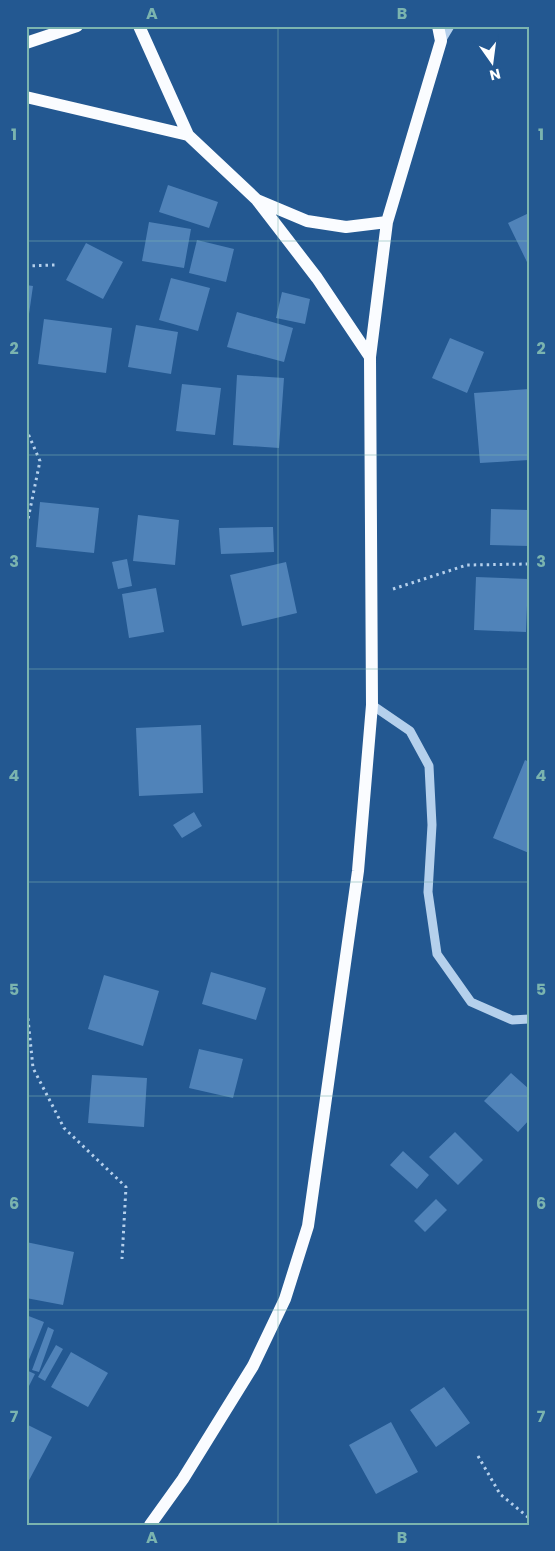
<svg xmlns="http://www.w3.org/2000/svg" width="555" height="1551" font-family="Poppins,sans-serif">
  <style>
    .building { fill: #5083b9 }
    .lines { fill: none; stroke-linecap: round; stroke-linejoin: round }
    .path { stroke: #b5d0ec; stroke-width: 3; stroke-dasharray: 2.5 4; stroke-linecap: butt }
    .minor { stroke: #b5d0ec; stroke-width: 9 }
    .major { stroke: #fafcff; stroke-width: 12 }
    .grid { fill: none; stroke: #7bb4af; stroke-width: 1; stroke-opacity: 0.55 }
    .neatline { fill: none; stroke: #7bb4af; stroke-width: 2 }
    .grid-label { font-size: 16px; text-anchor: middle; font-weight: bold; fill: #7bb4af }
  </style>
  <rect width="100%" height="100%" fill="#235891"/>
  <!-- building -->
  <path class="building" d="M 168,185 L 218,202 L 209,228 L 159,212 Z
    M 529,213 L 529,261 L 527,262 L 508,223 Z
    M 149,222 L 191,229 L 184,268 L 142,261 Z
    M 197,240 L 234,249 L 226,282 L 189,273 Z
    M 86,243 L 123,262 L 103,299 L 66,280 Z
    M 171,278 L 210,288 L 198,331 L 159,320 Z
    M 26,285 L 33,286 L 27,328 L 26,328 Z
    M 282,292 L 310,299 L 305,324 L 276,318 Z
    M 237,312 L 293,328 L 284,362 L 227,347 Z
    M 44,319 L 112,328 L 106,373 L 38,364 Z
    M 136,325 L 178,332 L 171,374 L 128,367 Z
    M 450,338 L 484,352 L 467,393 L 432,378 Z
    M 237,375 L 284,378 L 279,448 L 233,445 Z
    M 182,384 L 221,388 L 215,435 L 176,431 Z
    M 529,389 L 529,460 L 480,463 L 474,393 Z
    M 40,502 L 99,508 L 94,553 L 36,547 Z
    M 491,509 L 529,510 L 529,546 L 490,545 Z
    M 138,515 L 179,520 L 175,565 L 133,561 Z
    M 273,527 L 274,552 L 221,554 L 219,528 Z
    M 127,559 L 132,586 L 118,589 L 112,562 Z
    M 286,562 L 297,613 L 242,626 L 230,575 Z
    M 476,577 L 528,579 L 526,632 L 474,630 Z
    M 156,588 L 164,632 L 129,638 L 122,594 Z
    M 201,725 L 203,793 L 139,796 L 136,728 Z
    M 525,760 L 529,762 L 529,853 L 493,838 Z
    M 194,812 L 202,826 L 182,838 L 173,825 Z
    M 211,972 L 266,988 L 256,1020 L 202,1004 Z
    M 104,975 L 159,991 L 143,1046 L 88,1029 Z
    M 199,1049 L 243,1059 L 233,1098 L 189,1088 Z
    M 511,1073 L 529,1089 L 529,1120 L 518,1132 L 484,1101 Z
    M 92,1075 L 147,1078 L 144,1127 L 88,1123 Z
    M 455,1132 L 483,1160 L 458,1185 L 429,1157 Z
    M 403,1151 L 429,1175 L 417,1189 L 390,1165 Z
    M 436,1199 L 447,1210 L 425,1232 L 414,1221 Z
    M 26,1242 L 74,1252 L 63,1305 L 26,1298 Z
    M 26,1315 L 44,1322 L 26,1367 Z
    M 48,1327 L 54,1330 L 39,1372 L 32,1370 Z
    M 56,1345 L 63,1349 L 45,1381 L 38,1377 Z
    M 71,1352 L 108,1373 L 88,1407 L 51,1387 Z
    M 26,1370 L 35,1374 L 26,1392 Z
    M 444,1387 L 470,1423 L 436,1447 L 410,1410 Z
    M 391,1422 L 418,1472 L 376,1494 L 349,1445 Z
    M 26,1424 L 52,1437 L 26,1486 Z"/>
  <g class="lines">
    <!-- path -->
    <path class="path" d="M 26,266 L 55,265
      M 26,429 L 40,461 L 26,529
      M 393,589 L 467,565 L 529,564
      M 26,999 L 33,1068 L 64,1128 L 126,1187 L 122,1259
      M 478,1456 L 500,1494 L 529,1518"/>
    <!-- minor -->
    <path class="minor" d="M 441,41 L 450,26
      M 372,705 L 410,731 L 429,766 L 432,825 L 428,892 L 437,954 L 471,1002 L 512,1020 L 529,1019"/>
    <!-- major -->
    <path class="major" d="M 139,26 L 188,135 L 257,200 L 307,221 L 346,227 L 387,222
      M 26,43 L 77,26
      M 26,97 L 188,135
      M 257,200 L 317,278 L 370,357
      M 150,1525 L 183,1479 L 253,1366 L 285,1299 L 308,1226 L 358,871 L 372,705 L 370,357 L 387,222 L 441,41 L 438,26"/>
  </g>
  <!-- grid -->
  <path class="grid" d="M 278,26 L 278,1525M 26,241 L 529,241M 26,455 L 529,455M 26,669 L 529,669M 26,882 L 529,882M 26,1096 L 529,1096M 26,1310 L 529,1310"/>
  <!-- border -->
  <rect width="555" height="1551" fill="none" stroke="#235891" stroke-width="55"/>
  <!-- north arrow -->
  <g transform="translate(492 62) rotate(166)" stroke="#235891" stroke-width="4" paint-order="stroke">
  <path d="M0-4L9 19L0 12L-9 19Z" fill="#ffffff"/>
  <text y="-8" font-size="14" font-weight="bold" text-anchor="middle" fill="#ffffff">N</text>
  </g>
  <rect x="28" y="28" width="500" height="1496" class="neatline"/>
  <g class="grid-label">
    <text x="152" y="19">A</text>
    <text x="402" y="19">B</text>
    <text x="14" y="140">1</text>
    <text x="541" y="140">1</text>
    <text x="14" y="354">2</text>
    <text x="541" y="354">2</text>
    <text x="14" y="567">3</text>
    <text x="541" y="567">3</text>
    <text x="14" y="781">4</text>
    <text x="541" y="781">4</text>
    <text x="14" y="995">5</text>
    <text x="541" y="995">5</text>
    <text x="14" y="1209">6</text>
    <text x="541" y="1209">6</text>
    <text x="14" y="1422">7</text>
    <text x="541" y="1422">7</text>
    <text x="152" y="1543">A</text>
    <text x="402" y="1543">B</text>
  </g>
</svg>
